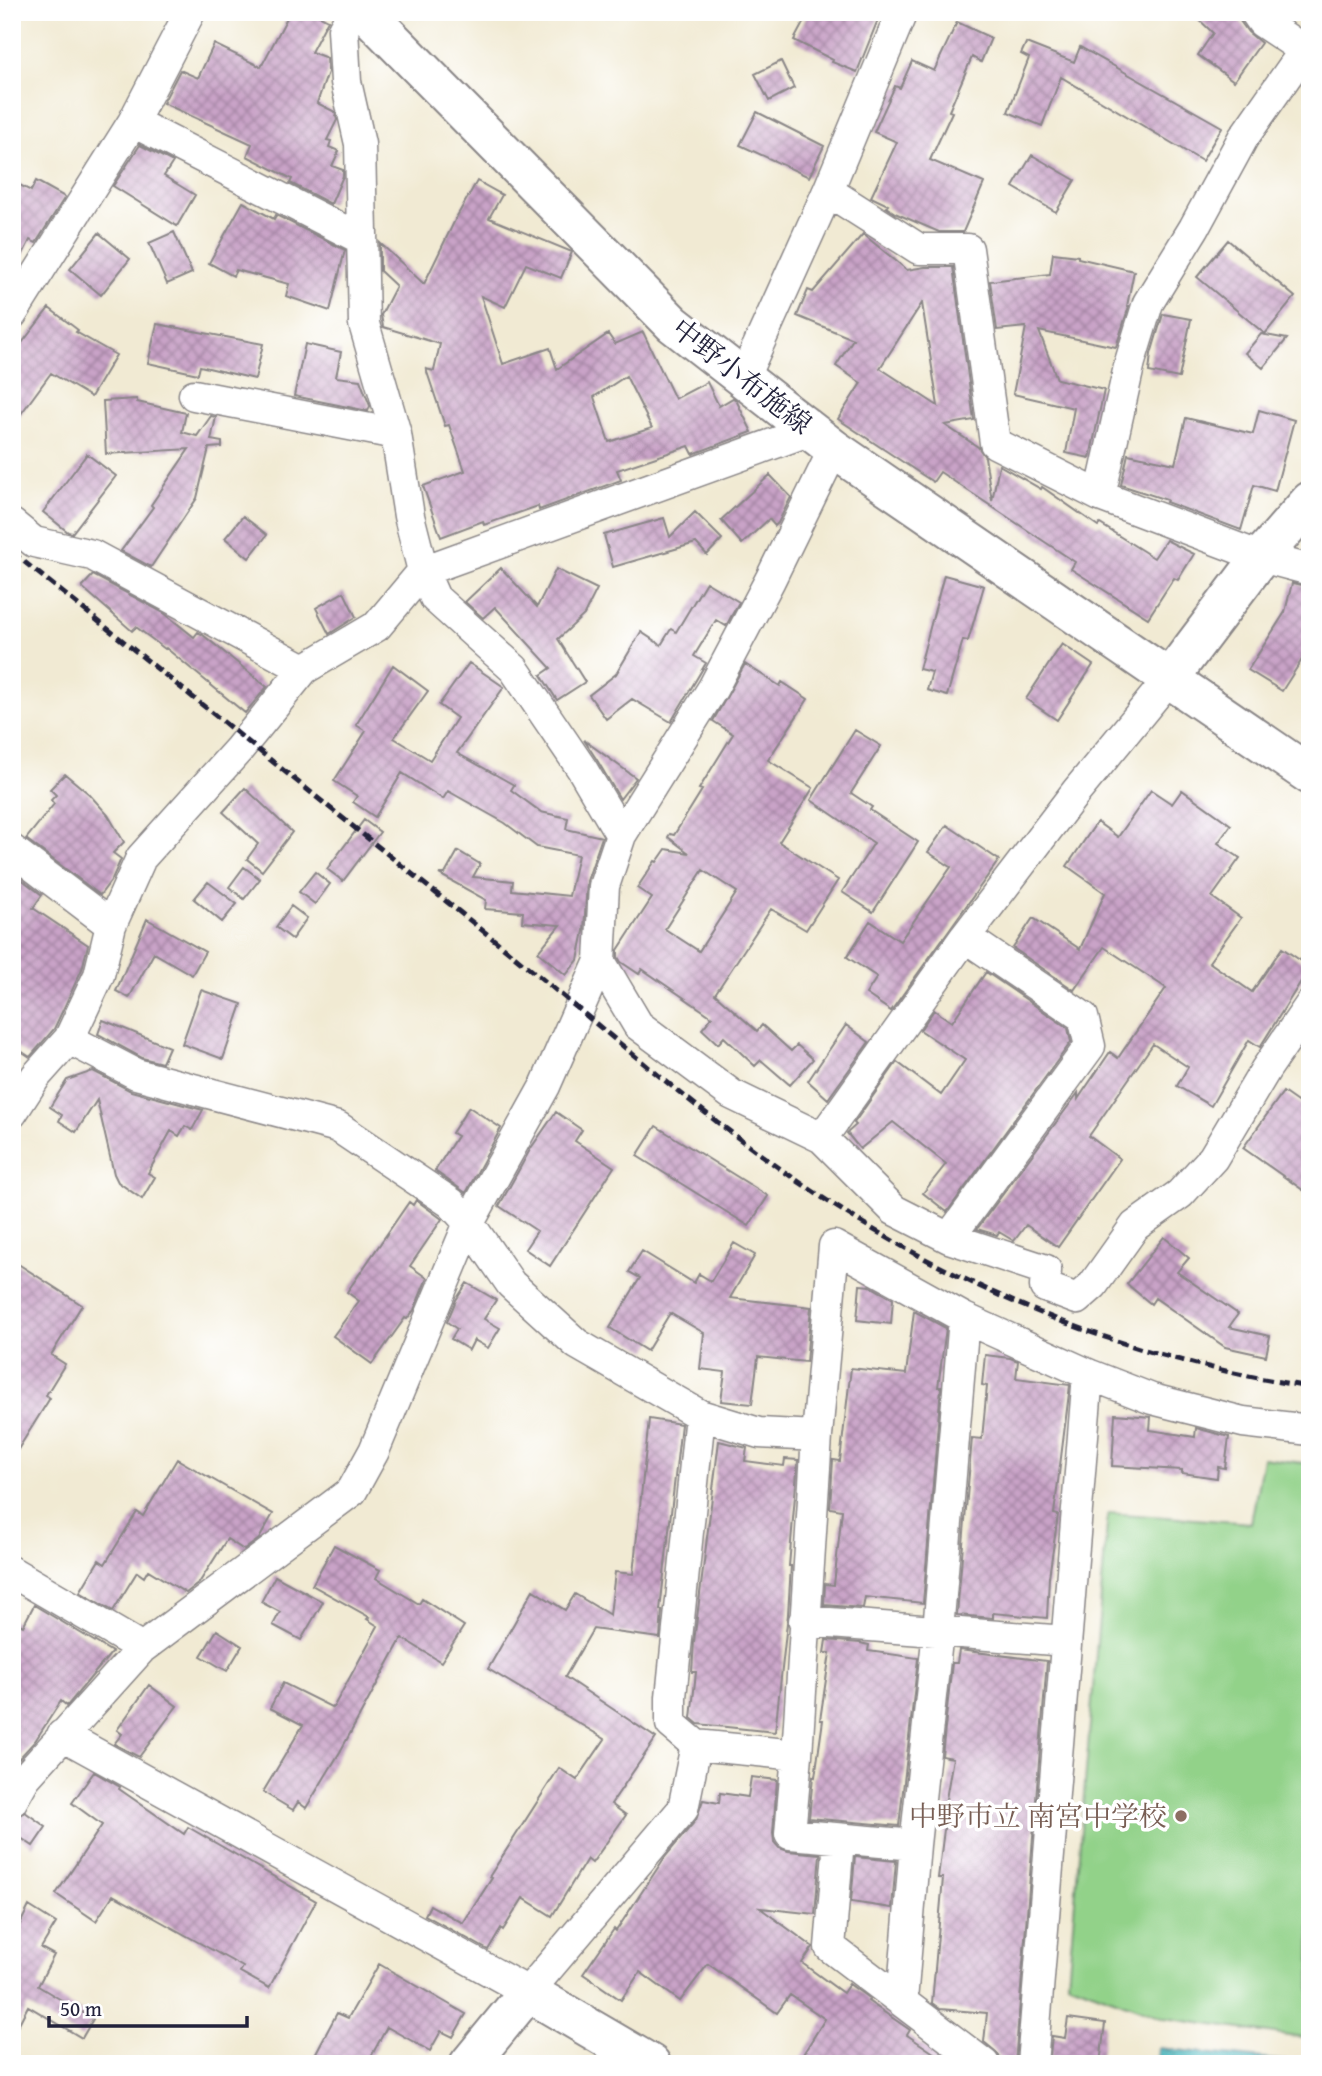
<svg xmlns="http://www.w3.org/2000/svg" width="1322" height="2076" font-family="'Gentium Book Plus','Noto Serif JP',serif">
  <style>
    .grass { fill: #92d289; stroke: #5a7a62; stroke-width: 2 }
    .water { fill: url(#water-ripples); stroke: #346c7b; stroke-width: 2 }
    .building { fill: url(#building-cross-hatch); fill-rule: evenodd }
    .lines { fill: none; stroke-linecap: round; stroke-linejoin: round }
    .minor-casing { stroke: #8a8687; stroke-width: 33 }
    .tertiary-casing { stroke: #8a8687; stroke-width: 42 }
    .secondary-casing { stroke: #8a8687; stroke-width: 42 }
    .primary-casing { stroke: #8a8687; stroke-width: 42 }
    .minor { stroke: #fff; stroke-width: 30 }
    .tertiary { stroke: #fff; stroke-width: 38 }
    .secondary { stroke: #fff; stroke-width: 38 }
    .primary { stroke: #fff; stroke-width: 38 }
    .rail { stroke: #22223b; stroke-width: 5; stroke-dasharray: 10 5; stroke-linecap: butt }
    .education-dot { fill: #8d6e63; stroke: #fff; stroke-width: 2.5 }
    .labels { text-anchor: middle; stroke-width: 7; stroke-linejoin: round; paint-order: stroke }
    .street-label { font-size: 28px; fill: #22223b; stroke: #fff }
    .education-label { font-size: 28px; fill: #785e54; stroke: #fff; text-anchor: end }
  </style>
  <defs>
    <pattern id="water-ripples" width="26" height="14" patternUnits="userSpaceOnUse" patternTransform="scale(1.75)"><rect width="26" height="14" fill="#45b5bb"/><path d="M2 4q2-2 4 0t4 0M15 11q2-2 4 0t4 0" fill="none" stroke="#399399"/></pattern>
    <pattern id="building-cross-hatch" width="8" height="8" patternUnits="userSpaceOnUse" patternTransform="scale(1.75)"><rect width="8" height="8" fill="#c9a3c7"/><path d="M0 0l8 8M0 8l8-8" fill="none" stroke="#a384a3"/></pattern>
  </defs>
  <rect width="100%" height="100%" fill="#fff"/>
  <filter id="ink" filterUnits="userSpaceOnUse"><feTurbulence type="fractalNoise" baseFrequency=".0143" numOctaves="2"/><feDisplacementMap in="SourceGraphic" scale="14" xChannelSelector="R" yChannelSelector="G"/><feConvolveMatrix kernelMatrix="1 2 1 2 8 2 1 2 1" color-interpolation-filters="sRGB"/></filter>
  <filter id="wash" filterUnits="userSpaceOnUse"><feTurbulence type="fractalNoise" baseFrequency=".00686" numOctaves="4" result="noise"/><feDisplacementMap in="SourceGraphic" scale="28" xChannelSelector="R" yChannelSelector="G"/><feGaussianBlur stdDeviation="1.57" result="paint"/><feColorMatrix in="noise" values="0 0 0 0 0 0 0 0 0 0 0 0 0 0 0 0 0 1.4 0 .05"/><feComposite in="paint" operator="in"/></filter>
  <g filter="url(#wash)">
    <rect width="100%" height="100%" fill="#f1ead3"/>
    <!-- grass -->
    <path class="grass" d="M 1263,1458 L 1310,1464 L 1310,2039 L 1164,2018 L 1068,1982 L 1108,1513 L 1251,1523 Z"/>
    <!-- water -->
    <path class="water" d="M 1158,2048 L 1310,2064 L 1157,2064 Z"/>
    <g id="blocks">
      <!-- building -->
      <path class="building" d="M 290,12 L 313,12 L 328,20 L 311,52 L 327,58 L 328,72 L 317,103 L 335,112 L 337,120 L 327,140 L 331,141 L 329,147 L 339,151 L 332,166 L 343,170 L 343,176 L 331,204 L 290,183 L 292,179 L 247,156 L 252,144 L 163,103 L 180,70 L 198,78 L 214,44 L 261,67 Z
        M 809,12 L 881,12 L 857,72 L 832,62 L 833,60 L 794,40 Z
        M 1191,12 L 1238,12 L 1240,21 L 1248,32 L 1261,43 L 1234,81 L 1198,55 L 1213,33 Z
        M 957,22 L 991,38 L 981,62 L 972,57 L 949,111 L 952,112 L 930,160 L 984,183 L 963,232 L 939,232 L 895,213 L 886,207 L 888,205 L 871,197 L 897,142 L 874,132 L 895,86 L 900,88 L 912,61 L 934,71 Z
        M 1026,43 L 1074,62 L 1080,47 L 1222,127 L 1202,161 L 1061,77 L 1042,126 L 1008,112 L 1029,58 L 1021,54 Z
        M 781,61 L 794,88 L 769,101 L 755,74 Z
        M 757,112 L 824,146 L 809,177 L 740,145 Z
        M 140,145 L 173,162 L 164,176 L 195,195 L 177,226 L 113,186 Z
        M 1032,155 L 1075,180 L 1056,212 L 1013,187 Z
        M 12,181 L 31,191 L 36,181 L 65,197 L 36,243 L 30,240 L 12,276 Z
        M 477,181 L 502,195 L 489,218 L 572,252 L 561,278 L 526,264 L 505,307 L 481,296 L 503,364 L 550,348 L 557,369 L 608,334 L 615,344 L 643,332 L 675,399 L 707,382 L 719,406 L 733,398 L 736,400 L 752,432 L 693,454 L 689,446 L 617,470 L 621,480 L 539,510 L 538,506 L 484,525 L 483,521 L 441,537 L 423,486 L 465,471 L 449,425 L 445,426 L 426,369 L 434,371 L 440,344 L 383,327 L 381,315 L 396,286 L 380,271 L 380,243 L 424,284 L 456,218 ZM 626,376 L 652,428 L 609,442 L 594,397 Z
        M 243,202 L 274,219 L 276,215 L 345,250 L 330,311 L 286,296 L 289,284 L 236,270 L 233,276 L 209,263 Z
        M 174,232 L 192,273 L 167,284 L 149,243 Z
        M 99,233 L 130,259 L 101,295 L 70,269 Z
        M 863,234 L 907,270 L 925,267 L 953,267 L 974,420 L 945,425 L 978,447 L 985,457 L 992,501 L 999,465 L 1041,489 L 1042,487 L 1098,526 L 1100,524 L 1154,558 L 1166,540 L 1194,554 L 1178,580 L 1174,578 L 1148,618 L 1071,569 L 1075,562 L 940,472 L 933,482 L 838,419 L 861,383 L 836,366 L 853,339 L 797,316 L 808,290 L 813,292 ZM 922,303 L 938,406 L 880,368 Z
        M 1228,240 L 1295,297 L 1265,334 L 1197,277 Z
        M 1053,253 L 1078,256 L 1078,258 L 1134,271 L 1127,306 L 1129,306 L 1116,347 L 1039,331 L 1057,379 L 1104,390 L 1090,458 L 1066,453 L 1074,408 L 1013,394 L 1026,327 L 997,330 L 990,281 L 1050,274 Z
        M 49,308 L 78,330 L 76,332 L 116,355 L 91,397 L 51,373 L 12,426 L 12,356 Z
        M 1163,314 L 1191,319 L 1179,378 L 1149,372 L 1151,354 Z
        M 157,324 L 263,344 L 255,379 L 200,366 L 198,374 L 148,363 Z
        M 1261,334 L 1287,339 L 1263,368 L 1245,353 Z
        M 305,344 L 341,352 L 336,377 L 360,380 L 370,406 L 368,411 L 294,396 Z
        M 137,399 L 137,402 L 186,413 L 182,432 L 197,436 L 211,416 L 216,417 L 211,440 L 222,442 L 222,447 L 209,448 L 197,498 L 151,567 L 121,551 L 153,507 L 151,505 L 189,449 L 106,454 L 103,401 Z
        M 1259,410 L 1294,420 L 1275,491 L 1254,485 L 1241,530 L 1166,502 L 1167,500 L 1121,485 L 1128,454 L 1175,464 L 1186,418 L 1253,434 Z
        M 87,454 L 116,476 L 72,533 L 68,532 L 43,512 Z
        M 770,475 L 791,497 L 778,523 L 775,526 L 769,519 L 742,544 L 721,520 Z
        M 695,512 L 722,539 L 707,555 L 696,543 L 613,567 L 604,535 L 664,518 L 670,537 Z
        M 243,516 L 267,535 L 249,558 L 225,538 Z
        M 501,568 L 537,607 L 556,569 L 597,589 L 584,615 L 558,639 L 585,682 L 557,700 L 541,675 L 551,668 L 495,607 L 483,618 L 465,602 Z
        M 93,575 L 164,613 L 194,637 L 198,632 L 203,635 L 267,687 L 245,713 L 166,648 L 165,649 L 136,627 L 132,631 L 82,587 Z
        M 944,575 L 984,586 L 968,641 L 963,640 L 947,696 L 927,690 L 932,672 L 919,669 Z
        M 706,582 L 739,602 L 726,626 L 716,620 L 694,656 L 706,663 L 671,722 L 632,699 L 606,719 L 589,695 L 616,674 L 641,632 L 661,645 L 671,629 L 676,632 Z
        M 1292,583 L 1310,587 L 1310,647 L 1282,691 L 1248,670 L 1285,612 Z
        M 344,592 L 356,617 L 329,634 L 316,608 Z
        M 1062,644 L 1093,665 L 1057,720 L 1026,699 Z
        M 469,663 L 504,687 L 457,753 L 514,785 L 511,790 L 541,812 L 568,818 L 566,829 L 602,837 L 587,881 L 584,931 L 578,960 L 566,975 L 538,952 L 560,925 L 522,922 L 523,912 L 485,909 L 486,900 L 439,874 L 445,874 L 458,851 L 480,864 L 473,877 L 513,881 L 512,890 L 569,896 L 578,855 L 537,847 L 505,823 L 448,791 L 443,799 L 402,773 L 375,817 L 353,802 L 357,796 L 334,781 L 366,731 L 356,725 L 393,665 L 428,691 L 394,738 L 430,760 L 457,718 L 439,705 Z
        M 745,664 L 780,686 L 782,682 L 808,699 L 768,760 L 813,788 L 779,842 L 838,880 L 806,930 L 771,909 L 715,994 L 757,1031 L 762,1025 L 791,1051 L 797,1045 L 813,1059 L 790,1085 L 761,1060 L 755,1066 L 724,1037 L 718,1044 L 702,1029 L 712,1017 L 642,969 L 639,974 L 621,962 L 618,957 L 618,950 L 652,898 L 637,888 L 655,861 L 657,862 L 666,849 L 689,853 L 668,837 L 670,834 L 674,835 L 702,790 L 699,789 L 733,734 L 713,721 ZM 703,870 L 737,892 L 699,951 L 665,929 Z
        M 855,730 L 881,746 L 851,793 L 872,807 L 870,810 L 918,842 L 873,912 L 842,892 L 874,843 L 811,800 Z
        M 584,740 L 636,778 L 620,799 L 597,760 Z
        M 65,774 L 89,794 L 108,815 L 124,842 L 113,853 L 121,859 L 112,879 L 100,895 L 26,839 L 54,804 L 51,800 L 56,795 L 50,789 Z
        M 245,788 L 292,832 L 262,871 L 247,859 L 258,844 L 223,812 Z
        M 1151,790 L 1172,804 L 1182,790 L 1231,825 L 1218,843 L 1240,858 L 1212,897 L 1241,918 L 1209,962 L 1252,992 L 1282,948 L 1310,967 L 1260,1047 L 1249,1040 L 1211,1106 L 1177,1086 L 1188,1067 L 1153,1044 L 1089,1136 L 1120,1159 L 1058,1247 L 1026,1225 L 1014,1241 L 999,1232 L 997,1235 L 977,1229 L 1078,1093 L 1078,1099 L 1110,1052 L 1118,1058 L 1166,988 L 1104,947 L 1074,990 L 1013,948 L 1033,918 L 1080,949 L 1105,893 L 1067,866 L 1097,822 L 1118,837 Z
        M 364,820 L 380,832 L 343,881 L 327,869 Z
        M 947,825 L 999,860 L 891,1011 L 866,994 L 877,977 L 847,957 L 870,921 L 900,941 L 951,867 L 928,852 Z
        M 244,867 L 260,879 L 244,899 L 229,887 Z
        M 12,872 L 42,895 L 33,908 L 88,945 L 82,969 L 54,1029 L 30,1057 L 12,1045 Z
        M 315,872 L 330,884 L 315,904 L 299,892 Z
        M 208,882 L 237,904 L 222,922 L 194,899 Z
        M 291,906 L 307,918 L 292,939 L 276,927 Z
        M 147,919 L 205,952 L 192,975 L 154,953 L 129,998 L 116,991 Z
        M 986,972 L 1068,1028 L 1071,1042 L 947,1212 L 923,1193 L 946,1164 L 893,1122 L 860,1149 L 847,1133 L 856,1125 L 854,1123 L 897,1062 L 941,1095 L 965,1060 L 920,1030 L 934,1010 L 952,1022 Z
        M 201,990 L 242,1004 L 223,1059 L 182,1044 Z
        M 103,1020 L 169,1047 L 162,1063 L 142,1058 L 98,1034 Z
        M 846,1025 L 869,1042 L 828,1099 L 808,1081 Z
        M 93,1071 L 131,1091 L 203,1110 L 192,1130 L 185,1126 L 179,1136 L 171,1131 L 148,1173 L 155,1177 L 142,1199 L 118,1182 L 114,1174 L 97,1100 L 76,1132 L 59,1121 L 62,1115 L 50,1107 L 67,1080 Z
        M 1283,1092 L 1310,1111 L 1310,1195 L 1243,1148 Z
        M 469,1107 L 501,1128 L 466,1193 L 435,1171 L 457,1136 L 452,1133 Z
        M 556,1112 L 582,1130 L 575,1141 L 614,1167 L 550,1266 L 525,1249 L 537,1231 L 499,1206 L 531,1148 Z
        M 656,1126 L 768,1196 L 749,1226 L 637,1156 Z
        M 416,1200 L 442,1219 L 410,1266 L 427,1278 L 414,1310 L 407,1319 L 405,1318 L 372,1364 L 333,1336 L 359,1301 L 347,1292 L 409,1202 L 413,1205 Z
        M 1164,1237 L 1189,1258 L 1177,1272 L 1238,1314 L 1229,1327 L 1270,1336 L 1266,1356 L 1225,1347 L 1155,1298 L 1151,1304 L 1127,1284 Z
        M 734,1243 L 755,1255 L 730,1298 L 811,1307 L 806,1362 L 758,1357 L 752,1404 L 721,1401 L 725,1372 L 700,1369 L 704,1333 L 670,1313 L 647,1351 L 610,1328 L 640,1278 L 629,1272 L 642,1251 L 694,1283 L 699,1274 L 711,1281 Z
        M 12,1260 L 82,1305 L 51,1355 L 65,1364 L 46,1395 L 50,1398 L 12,1459 Z
        M 467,1283 L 496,1300 L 484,1319 L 500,1328 L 488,1348 L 474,1340 L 469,1350 L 451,1339 L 457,1329 L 447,1322 L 456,1300 Z
        M 860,1285 L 870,1286 L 893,1299 L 891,1324 L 857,1320 Z
        M 914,1311 L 946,1328 L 938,1387 L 941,1387 L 923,1603 L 865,1597 L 863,1608 L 824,1605 L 825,1584 L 834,1585 L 842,1510 L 830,1508 L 833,1460 L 840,1461 L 851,1368 L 906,1374 Z
        M 985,1355 L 1010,1358 L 1018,1361 L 1016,1378 L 1070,1385 L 1054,1514 L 1058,1515 L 1049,1577 L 1047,1618 L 993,1613 L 993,1618 L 957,1615 L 972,1438 L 982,1439 L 987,1386 L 982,1385 Z
        M 1115,1414 L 1151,1417 L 1150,1430 L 1195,1437 L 1196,1428 L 1229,1437 L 1225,1468 L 1218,1467 L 1217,1478 L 1182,1473 L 1182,1470 L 1112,1466 Z
        M 649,1419 L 681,1424 L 660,1610 L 662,1610 L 660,1638 L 593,1629 L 565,1677 L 656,1738 L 611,1804 L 626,1815 L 592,1863 L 587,1859 L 552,1916 L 523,1898 L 503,1930 L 501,1928 L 488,1950 L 425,1915 L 430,1905 L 463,1923 L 492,1878 L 489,1877 L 559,1768 L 577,1780 L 605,1739 L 488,1669 L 533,1590 L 565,1610 L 575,1594 L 610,1615 L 615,1572 L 633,1574 Z
        M 719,1441 L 747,1448 L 745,1461 L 784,1466 L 785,1459 L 798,1460 L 789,1566 L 791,1566 L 788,1614 L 775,1732 L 698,1724 L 691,1718 L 696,1672 L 692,1672 L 694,1642 Z
        M 177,1459 L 273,1514 L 259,1539 L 244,1550 L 227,1539 L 199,1583 L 186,1593 L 148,1570 L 144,1577 L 137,1572 L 113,1611 L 80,1592 L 99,1560 L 105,1564 L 137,1512 L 143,1516 Z
        M 334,1545 L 380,1570 L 376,1578 L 419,1604 L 422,1599 L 464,1626 L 441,1662 L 402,1638 L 340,1752 L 306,1808 L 298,1802 L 293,1810 L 263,1792 L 303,1725 L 270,1708 L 283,1683 L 333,1708 L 378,1626 L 367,1619 L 369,1617 L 312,1585 Z
        M 275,1576 L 323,1602 L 301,1640 L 273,1625 L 280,1612 L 261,1602 Z
        M 34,1605 L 112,1652 L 67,1706 L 61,1701 L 35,1741 L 12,1766 L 12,1619 L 23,1626 Z
        M 217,1630 L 242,1646 L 227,1671 L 201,1656 Z
        M 826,1640 L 860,1643 L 869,1645 L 868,1651 L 918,1658 L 899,1826 L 809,1818 L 813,1776 L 815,1777 L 823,1720 L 820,1720 L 830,1653 L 824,1653 Z
        M 959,1650 L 1047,1661 L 1015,2064 L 1001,2064 L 1000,2057 L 995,2051 L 984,2042 L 987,2013 L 940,2009 L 932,2003 L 943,1878 L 938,1878 L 947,1805 L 945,1805 L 953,1758 L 942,1756 L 952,1663 L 957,1663 Z
        M 149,1685 L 177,1706 L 139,1757 L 114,1744 L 122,1734 L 117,1730 Z
        M 94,1772 L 120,1787 L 119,1789 L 184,1834 L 188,1827 L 316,1901 L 269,1988 L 240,1972 L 243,1967 L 113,1895 L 96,1921 L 56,1894 L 102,1825 L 72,1803 Z
        M 751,1777 L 777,1780 L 773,1833 L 774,1842 L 779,1848 L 788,1851 L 820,1854 L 815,1914 L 760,1908 L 813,1947 L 802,1963 L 843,1993 L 849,1984 L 870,1999 L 868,2001 L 910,2030 L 907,2035 L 950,2064 L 797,2064 L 825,2019 L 790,1995 L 777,2013 L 708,1964 L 680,2001 L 640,1972 L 621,2000 L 583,1974 L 614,1929 L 616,1931 L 665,1857 L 696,1820 L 703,1800 L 719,1803 L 720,1793 L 748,1797 Z
        M 25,1812 L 46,1827 L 33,1846 L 12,1832 L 12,1818 Z
        M 855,1857 L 896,1861 L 892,1908 L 851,1902 Z
        M 29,1906 L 56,1923 L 41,1948 L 54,1955 L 38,1986 L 93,2019 L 82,2038 L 28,2006 L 12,2037 L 12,1940 Z
        M 379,1964 L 466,2014 L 453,2037 L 441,2031 L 430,2051 L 387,2027 L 367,2064 L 310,2064 L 337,2013 L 348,2018 Z
        M 1068,2018 L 1105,2023 L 1100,2064 L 1050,2057 L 1052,2036 L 1065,2038 Z"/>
    </g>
  </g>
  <g filter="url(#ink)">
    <use href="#blocks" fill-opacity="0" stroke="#8a8687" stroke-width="2"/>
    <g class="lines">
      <!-- minor casing -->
      <g class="minor-casing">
        <path id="minor" d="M 353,12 L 343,29 L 346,82 L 360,144 L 364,324 L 396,434 L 409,516 L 423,571 L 435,598 L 514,669 L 582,769 L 621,835
          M 1255,12 L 1262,22 L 1310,54
          M 133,122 L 361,239
          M 828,191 L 919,249 L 968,249 L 995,443 L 1100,496 L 1261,557 L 1310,570
          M 12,314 L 133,122 L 190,12
          M 743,379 L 828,191 L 902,12
          M 194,395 L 396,434
          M 1100,496 L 1130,362 L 1148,303 L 1194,228 L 1243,138 L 1304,51
          M 12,524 L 34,542 L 92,555 L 304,669
          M 12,850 L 111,925
          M 600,961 L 638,1025 L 731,1094 L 822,1138 L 894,1210 L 949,1238 L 1046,1270 L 1045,1287 L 1077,1299 L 1093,1285 L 1135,1226 L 1180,1194 L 1213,1158 L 1266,1069 L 1310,1005
          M 69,1039 L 136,1074 L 338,1127 L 451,1203 L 469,1223 L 511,1284 L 577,1344 L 700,1415 L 759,1433 L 817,1436
          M 12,1113 L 36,1076 L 69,1039 L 99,975 L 111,925 L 141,858 L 239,749 L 304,669 L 377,626 L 423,571 L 811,430
          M 822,1138 L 965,937 L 1076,792 L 1169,679
          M 949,1238 L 1090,1046 L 1083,1017 L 965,937
          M 12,1572 L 142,1648
          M 804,1621 L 1066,1641
          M 62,1735 L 528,1992 L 683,1809 L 696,1745 L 797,1755 L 817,1436 L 834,1246 L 964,1318 L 1088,1374 L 1152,1399 L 1243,1422 L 1310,1430
          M 696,1745 L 671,1724 L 671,1697 L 700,1415
          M 797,1755 L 790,1834 L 915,1845
          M 12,1801 L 25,1778 L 142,1648 L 352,1491 L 374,1451 L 469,1223 L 545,1086 L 600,961 L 604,886 L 621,835 L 713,688 L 770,580 L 834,449
          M 839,1840 L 830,1947 L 984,2064
          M 902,2001 L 915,1845 L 938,1631 L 964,1318
          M 1032,2064 L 1088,1374"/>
      </g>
      <!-- tertiary casing -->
      <g class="tertiary-casing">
        <path id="tertiary" d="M 1169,679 L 1261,557 L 1310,501"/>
      </g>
      <!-- secondary casing -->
      <g class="secondary-casing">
        <path id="secondary" d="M 365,12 L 673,324 L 834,449 L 1310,775"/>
      </g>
      <!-- primary casing -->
      <g class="primary-casing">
        <path id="primary" d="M 469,2064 L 528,1992 L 651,2064"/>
      </g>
      <!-- minor -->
      <use href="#minor" class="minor"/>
      <!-- tertiary -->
      <use href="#tertiary" class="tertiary"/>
      <!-- secondary -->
      <use href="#secondary" class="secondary"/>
      <!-- primary -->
      <use href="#primary" class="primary"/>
      <!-- rail -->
      <path class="rail" d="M 12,552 C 176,683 338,815 502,946 C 618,1040 729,1141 856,1219 C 997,1306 1147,1362 1310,1387"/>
    </g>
  </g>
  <!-- markers -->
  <circle class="education-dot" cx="1181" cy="1816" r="7"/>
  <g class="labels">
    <!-- street labels -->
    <g class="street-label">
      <text transform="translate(742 376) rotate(38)" y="10">中野小布施線</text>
    </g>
    <!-- education labels -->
    <g class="education-label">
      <text x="1167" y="1826">中野市立 南宮中学校</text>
    </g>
  </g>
  <!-- margin -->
  <rect width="1322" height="2076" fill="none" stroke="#fff" stroke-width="42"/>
  <!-- scale -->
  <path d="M49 2016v10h198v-10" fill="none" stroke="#22223b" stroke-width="3.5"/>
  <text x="60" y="2016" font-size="21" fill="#22223b" stroke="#ffffff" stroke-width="5" paint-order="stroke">50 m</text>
</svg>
